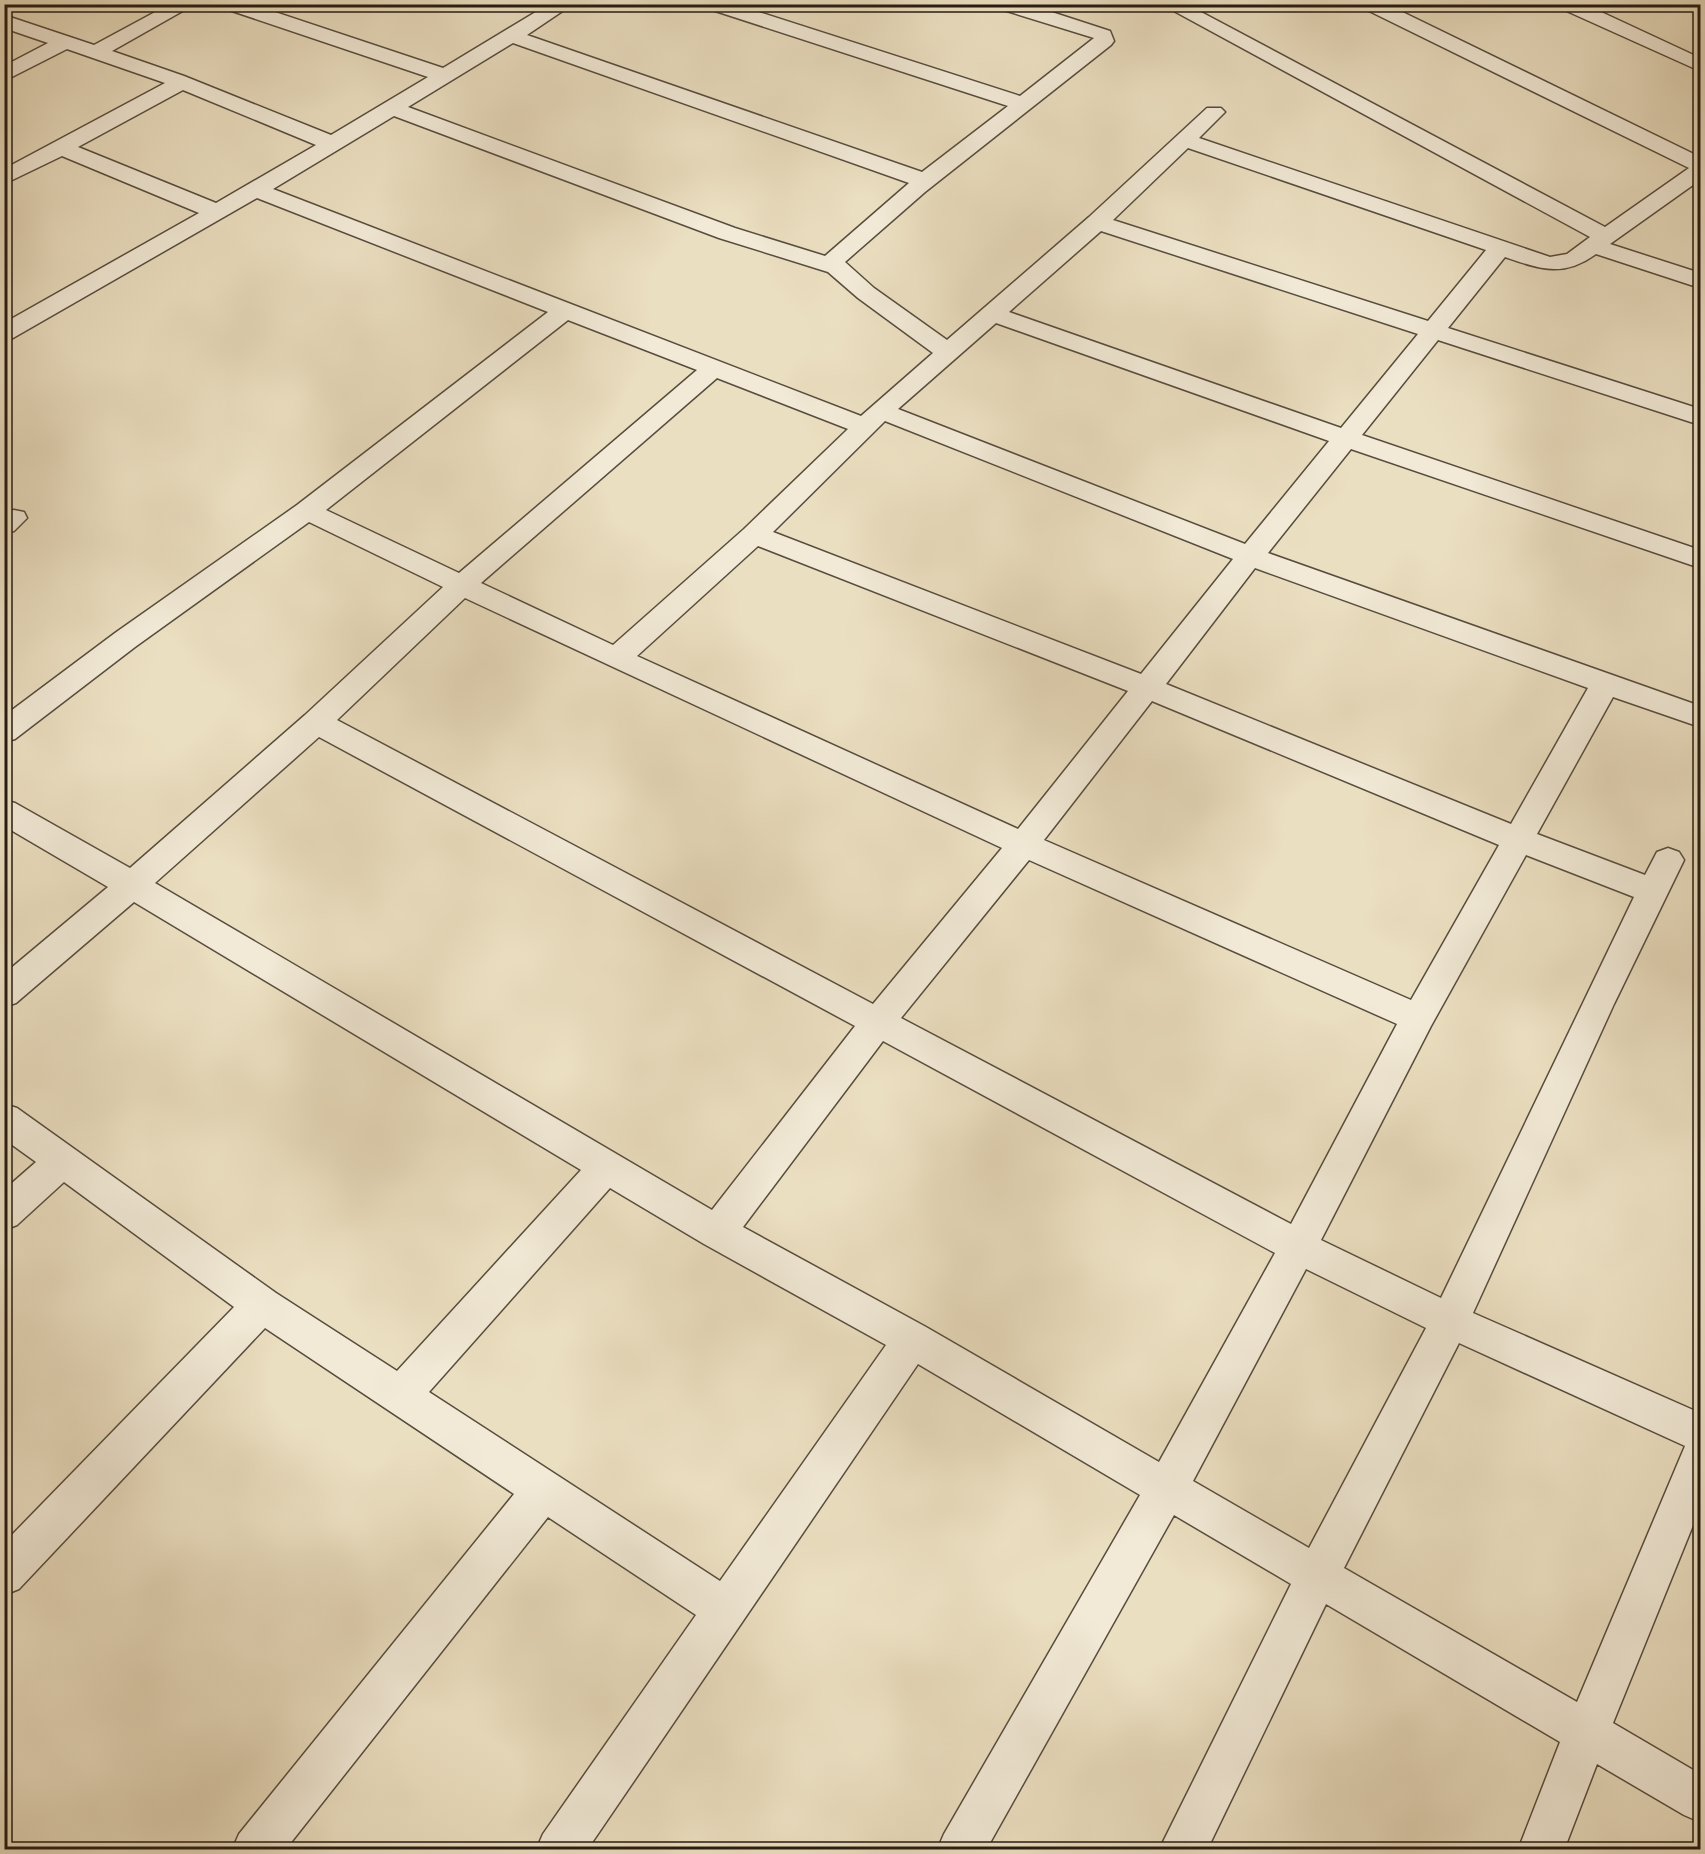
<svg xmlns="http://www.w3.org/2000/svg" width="1705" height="1854" font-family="'IM FELL French Canon',serif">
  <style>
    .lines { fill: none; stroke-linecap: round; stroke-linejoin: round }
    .minor-casing { stroke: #574d3e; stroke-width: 3 }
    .minor { fill: #f2ead7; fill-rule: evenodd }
  </style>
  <rect width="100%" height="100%" fill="#ebdfc1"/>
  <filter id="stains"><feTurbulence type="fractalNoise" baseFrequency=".00333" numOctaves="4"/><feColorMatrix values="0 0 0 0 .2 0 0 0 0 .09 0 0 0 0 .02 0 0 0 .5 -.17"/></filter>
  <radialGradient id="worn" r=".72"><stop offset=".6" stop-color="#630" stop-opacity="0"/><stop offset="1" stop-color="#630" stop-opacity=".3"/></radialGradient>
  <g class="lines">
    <!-- minor casing -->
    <g class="minor-casing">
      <path id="minor" d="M 170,4 L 195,4 L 112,51 L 184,76 L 331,135 L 428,77 L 223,8 L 221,4 L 251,4 L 443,68 L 549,4 L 573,4 L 527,35 L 922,172 L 1008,106 L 706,8 L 704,4 L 734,4 L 1020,96 L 1094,38 L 997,8 L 995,4 L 1027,4 L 1110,31 L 1114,41 L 1111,45 L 925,192 L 845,262 L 874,288 L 947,340 L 1089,217 L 1207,108 L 1221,108 L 1225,112 L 1199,138 L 1550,257 L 1567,254 L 1590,237 L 1161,4 L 1186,4 L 1605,227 L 1689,168 L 1363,8 L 1361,4 L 1386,4 L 1700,157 L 1700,180 L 1610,244 L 1700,273 L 1700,288 L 1596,254 C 1563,278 1540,269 1505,257 L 1448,328 L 1700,409 L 1700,425 L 1438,340 L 1362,435 L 1700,550 L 1700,568 L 1351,449 L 1268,553 L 1700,706 L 1700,727 L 1613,697 L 1537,834 L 1645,875 L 1657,852 L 1668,848 L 1679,852 L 1684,860 L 1614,1004 L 1473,1313 L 1700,1413 L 1700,1508 L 1613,1723 L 1700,1774 L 1700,1822 L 1684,1815 L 1597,1764 L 1564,1850 L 1518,1850 L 1560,1742 L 1326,1604 L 1207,1850 L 1159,1850 L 1291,1584 L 1174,1515 L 986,1850 L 937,1850 L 944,1834 L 1140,1495 L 918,1364 L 587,1850 L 536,1850 L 543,1834 L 696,1615 L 548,1517 L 285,1850 L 232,1850 L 239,1834 L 514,1494 L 265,1328 L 19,1589 L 4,1595 L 4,1543 L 234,1307 L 64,1182 L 17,1225 L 4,1230 L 4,1190 L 36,1162 L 4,1139 L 4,1104 L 17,1108 L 276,1293 L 397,1371 L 581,1170 L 134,902 L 16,1003 L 4,1007 L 4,974 L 108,887 L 4,826 L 4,800 L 15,803 L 130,868 L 305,715 L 443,587 L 309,522 L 135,647 L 15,739 L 4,742 L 4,716 L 115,633 L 297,505 L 548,312 L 257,198 L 13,338 L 4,340 L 4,323 L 199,213 L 62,156 L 4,184 L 4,169 L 165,83 L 67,49 L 4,81 L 4,66 L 48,43 L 4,28 L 4,15 L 94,45 ZM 513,43 L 909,183 L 825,256 L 735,228 L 408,107 ZM 183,90 L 316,145 L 216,203 L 78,147 ZM 394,116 L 719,238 L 828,272 L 858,298 L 933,353 L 861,416 L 273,189 ZM 1188,148 L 1486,250 L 1428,321 L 1113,220 ZM 1101,231 L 1418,334 L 1341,428 L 1009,312 ZM 568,320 L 697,370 L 459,573 L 326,510 ZM 996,323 L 1329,441 L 1245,544 L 898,409 ZM 717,378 L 848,429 L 744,529 L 613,645 L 481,583 ZM 885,421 L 1233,559 L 1141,674 L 773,532 ZM 758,546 L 1128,691 L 1018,829 L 637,656 ZM 1255,568 L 1588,688 L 1511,824 L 1166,684 ZM 465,598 L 1002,848 L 873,1004 L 337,720 ZM 1152,701 L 1499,845 L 1411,1000 L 1044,840 ZM 319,737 L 855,1026 L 712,1210 L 155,883 ZM 1526,855 L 1634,897 L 1441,1298 L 1321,1240 L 1431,1026 ZM 1029,860 L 1397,1024 L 1291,1224 L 901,1018 ZM 883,1041 L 1275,1253 L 1159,1462 L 926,1327 L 743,1227 ZM 610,1188 L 704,1244 L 886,1345 L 720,1581 L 429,1392 ZM 1306,1269 L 1426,1328 L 1309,1548 L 1193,1481 ZM 1459,1343 L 1685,1446 L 1577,1702 L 1344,1568 Z
        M 1558,4 L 1584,4 L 1700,58 L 1700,71 L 1560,8 Z
        M 14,510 L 24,512 L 27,518 L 14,531 L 4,533 L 4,512 Z"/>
    </g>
    <!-- minor -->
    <use href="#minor" class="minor"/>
  </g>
  <!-- margin -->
  <rect width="1705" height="1854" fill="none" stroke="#ebdfc1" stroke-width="24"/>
  <rect x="6" y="6" width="1693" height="1842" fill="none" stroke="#261c12" stroke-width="3"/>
  <rect x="12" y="12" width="1681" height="1830" fill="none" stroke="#261c12" stroke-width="1.5"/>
  <rect width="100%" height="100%" filter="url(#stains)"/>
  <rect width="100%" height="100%" fill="url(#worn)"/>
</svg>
